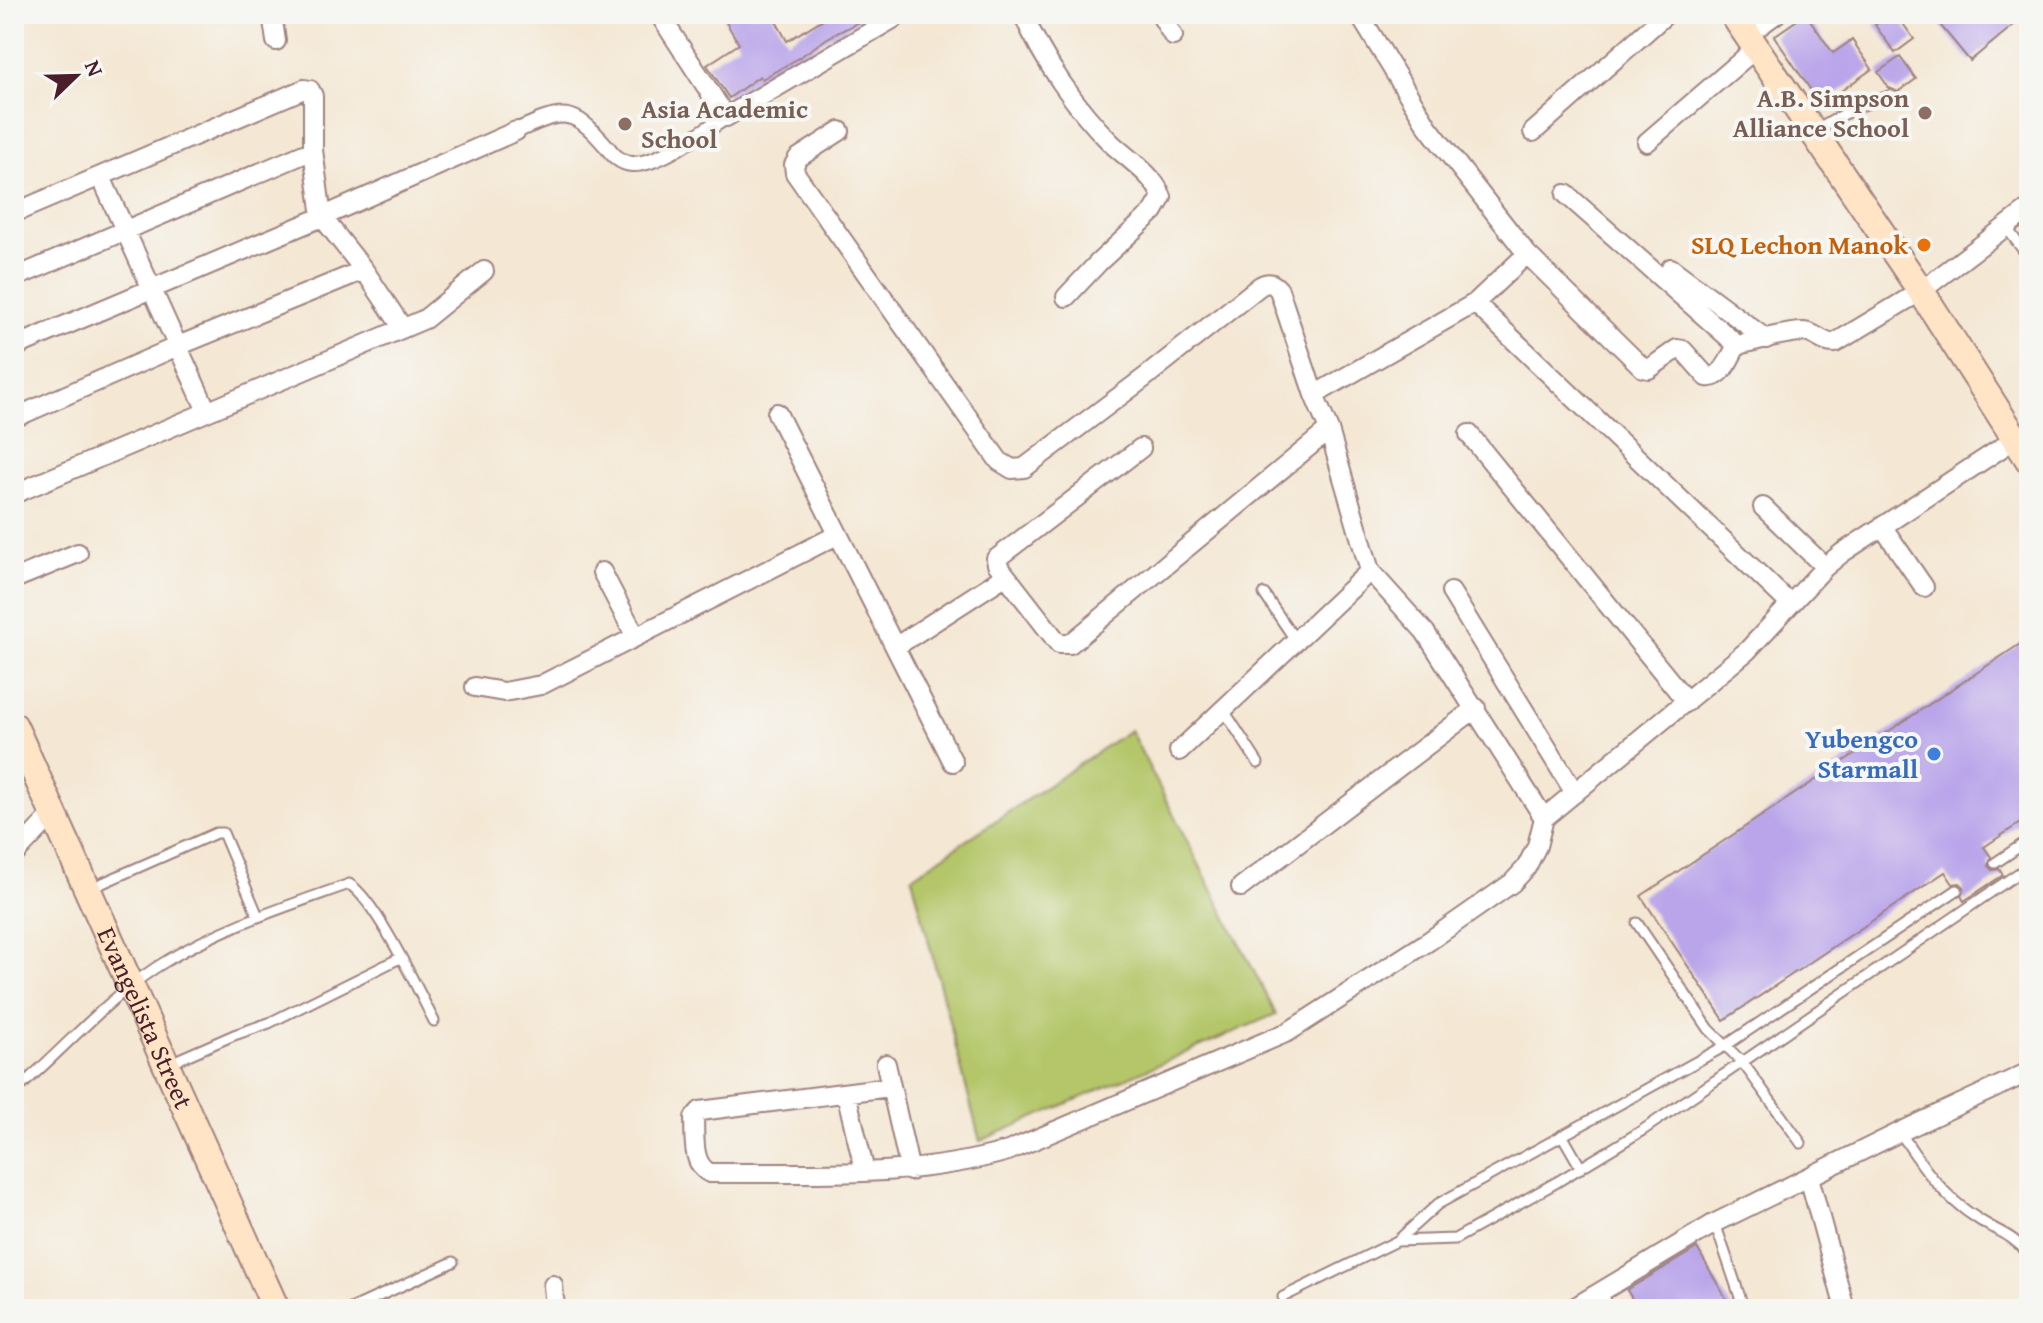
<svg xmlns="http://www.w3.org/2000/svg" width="2043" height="1323" font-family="'Gentium Book Plus',serif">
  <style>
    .green { fill: #b4c669; stroke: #7f724a; stroke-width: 2 }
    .building { fill: #baa5ea }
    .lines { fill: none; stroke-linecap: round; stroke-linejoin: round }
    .service-casing { stroke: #9f837f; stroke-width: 13 }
    .pedestrian-casing { stroke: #9f837f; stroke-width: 18 }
    .minor-casing { stroke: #9f837f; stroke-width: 22 }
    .secondary-casing { stroke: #9f837f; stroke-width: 30 }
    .service { stroke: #fff; stroke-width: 9 }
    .pedestrian { stroke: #fff; stroke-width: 14 }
    .minor { stroke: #fff; stroke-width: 18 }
    .secondary { stroke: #ffe4c6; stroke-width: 26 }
    .education-dot { fill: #8d6e63; stroke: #f6f6f2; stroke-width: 3 }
    .food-dot { fill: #e8710a; stroke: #f6f6f2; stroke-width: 3 }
    .shop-dot { fill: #3f7fe0; stroke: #f6f6f2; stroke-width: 3 }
    .labels { text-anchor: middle; stroke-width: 8; stroke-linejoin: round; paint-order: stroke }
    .education-label { font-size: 26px; font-weight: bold; fill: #785e54; stroke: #f6f6f2; text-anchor: end }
    .food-label { font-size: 26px; font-weight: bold; fill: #c56008; stroke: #f6f6f2; text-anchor: end }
    .shop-label { font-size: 26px; font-weight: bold; fill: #366cbe; stroke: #f6f6f2; text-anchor: end }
    .street-label { font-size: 26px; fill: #4a1f2b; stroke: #f6f6f2 }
  </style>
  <rect width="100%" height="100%" fill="#f6f6f2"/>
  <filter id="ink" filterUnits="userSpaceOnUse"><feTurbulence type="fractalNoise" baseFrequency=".0125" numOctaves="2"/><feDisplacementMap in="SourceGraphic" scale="16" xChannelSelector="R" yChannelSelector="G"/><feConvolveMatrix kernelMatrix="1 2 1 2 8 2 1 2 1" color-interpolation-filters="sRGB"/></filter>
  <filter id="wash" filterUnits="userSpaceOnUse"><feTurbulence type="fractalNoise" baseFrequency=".006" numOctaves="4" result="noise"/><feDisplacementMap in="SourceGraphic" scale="32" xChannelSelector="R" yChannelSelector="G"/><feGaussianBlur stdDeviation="1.8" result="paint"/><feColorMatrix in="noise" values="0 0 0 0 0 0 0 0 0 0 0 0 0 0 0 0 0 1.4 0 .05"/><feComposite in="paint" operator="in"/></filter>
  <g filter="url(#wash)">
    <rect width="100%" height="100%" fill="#f4e7d3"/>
    <!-- green -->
    <path class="green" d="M 1130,730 L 1276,1014 L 980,1141 L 912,877 Z"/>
    <g id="blocks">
      <!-- building -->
      <path class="building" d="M 721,14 L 772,14 L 787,41 L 823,19 L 821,14 L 875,14 L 829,37 L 797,59 L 762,79 L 760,76 L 729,98 L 707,65 L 739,44 Z
        M 1806,14 L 1833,53 L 1852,40 L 1872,69 L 1821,105 L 1774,36 Z
        M 1890,14 L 1896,14 L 1914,39 L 1895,53 L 1875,25 Z
        M 1931,14 L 2027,14 L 1970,61 Z
        M 1900,57 L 1916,79 L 1898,92 L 1889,88 L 1878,72 Z
        M 2029,638 L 2029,817 L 1984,847 L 1991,857 L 1988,866 L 1992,870 L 1999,869 L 2003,875 L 1964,901 L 1961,896 L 1964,887 L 1960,883 L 1953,884 L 1945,872 L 1724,1020 L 1641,896 Z
        M 1697,1248 L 1732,1309 L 1638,1309 L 1627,1290 Z"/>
    </g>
  </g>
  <g filter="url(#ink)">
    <use href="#blocks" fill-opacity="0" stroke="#9f837f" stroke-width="2"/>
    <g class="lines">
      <!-- service casing -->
      <g class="service-casing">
        <path id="service" d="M 1815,131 L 1853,109 L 1891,95
          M 2006,227 L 2029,258
          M 1264,594 L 1296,641
          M 1223,709 L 1258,763
          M 1995,863 L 2029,840
          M 89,889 L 216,833 L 223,833 L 258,916
          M 1637,923 L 1709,1029 L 1743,1063 L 1801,1143
          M 170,1063 L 234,1035 L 269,1023 L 400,958
          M 14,1092 C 65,1049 110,994 168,960 C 224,926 288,906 349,884 C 375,899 418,990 434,1021
          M 1900,1132 C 1922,1166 1943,1197 1978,1219 C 1999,1233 2010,1233 2029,1254
          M 1562,1135 L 1581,1168
          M 1715,1223 L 1744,1309
          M 1397,1241 L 1455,1239 L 1557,1182 L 1643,1130 L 2029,866
          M 1602,1291 L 1609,1309
          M 1283,1297 L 1397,1241 L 1438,1204 L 1725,1046 L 1957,890
          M 351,1309 L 453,1262"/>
      </g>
      <!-- pedestrian casing -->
      <g class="pedestrian-casing">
        <path id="pedestrian" d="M 516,131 C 563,110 572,106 607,147 C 613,155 620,163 632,164 C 658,166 703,131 726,117"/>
      </g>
      <!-- minor casing -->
      <g class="minor-casing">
        <path id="minor" d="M 272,14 L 276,41
          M 659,14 L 726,117 L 901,14
          M 1023,14 C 1043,60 1076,108 1111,143 C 1129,160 1153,174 1162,197 L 1154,211 L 1099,262 L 1066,297
          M 1160,14 L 1173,36
          M 1359,14 L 1428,127 L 1527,254
          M 1747,35 L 1776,14
          M 840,131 L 798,158 L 794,165 L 795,173 L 999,461 L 1012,469 L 1024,468 L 1144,378 L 1260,286 C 1269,281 1273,283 1279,290 L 1314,395 L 1329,430 L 1370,571
          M 1533,132 L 1666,14
          M 1647,142 L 1755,49
          M 101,177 L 207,411
          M 1566,194 L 1737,345 C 1758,341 1783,332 1804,332 C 1816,333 1823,344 1835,343 L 1921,291 L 2029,209
          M 14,213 L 304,89 L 310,90 L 313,96 L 313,150 L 322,217 L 364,270 L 402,327
          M 1671,268 L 1766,339
          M 14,278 L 313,150
          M 1475,303 L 1527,254 L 1643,368 L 1649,369 L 1677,349 L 1683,350 L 1707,377 C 1723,379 1730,357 1737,345
          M 14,347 L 322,217 L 516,131
          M 1314,395 L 1475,303 L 1790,604
          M 777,413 L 895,647 L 1005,576
          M 14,418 L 178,346 L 364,270
          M 1469,434 L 1687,702
          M 1141,448 L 996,559 L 997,564 L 1059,644 L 1070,644 L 1329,430
          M 14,494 L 425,319 L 484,271
          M 1763,507 L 1825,567
          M 1882,526 L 1924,587
          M 602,572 L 636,637
          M 14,579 L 78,553
          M 1451,592 L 1575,793
          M 895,647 L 953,762
          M 475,687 L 504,692 L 541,685 L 837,535
          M 1179,751 L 1370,571 L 1425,632 L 1544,818
          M 14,855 L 53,814
          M 1241,887 L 1476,708
          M 886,1064 L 910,1171
          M 890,1087 L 700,1111 L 694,1118 C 695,1135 691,1165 710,1173 C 810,1172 911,1179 1008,1151 L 1288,1032 L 1429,941 L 1512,883 L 1526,868 L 1537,846 L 1544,818 L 1747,651 L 1825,567 L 1842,553 L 2015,439
          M 846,1093 L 865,1172
          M 1809,1177 L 1845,1309
          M 553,1285 L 555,1309
          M 1572,1309 L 1715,1223 L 1900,1132 L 2029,1072"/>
      </g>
      <!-- secondary casing -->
      <g class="secondary-casing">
        <g id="secondary">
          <path d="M 1733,14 L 1921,291 L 2029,460"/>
          <path id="s1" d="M 14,726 L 276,1309"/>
        </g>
      </g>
      <!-- service -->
      <use href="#service" class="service"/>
      <!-- pedestrian -->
      <use href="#pedestrian" class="pedestrian"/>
      <!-- minor -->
      <use href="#minor" class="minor"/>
      <!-- secondary -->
      <use href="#secondary" class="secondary"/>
    </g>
  </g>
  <!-- markers -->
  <g class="education-dot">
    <circle cx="1925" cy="113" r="8"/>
    <circle cx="625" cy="124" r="8"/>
  </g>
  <circle class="food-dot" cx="1924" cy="245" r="8"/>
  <circle class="shop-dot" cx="1934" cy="754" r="8"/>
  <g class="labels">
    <!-- education labels -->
    <g class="education-label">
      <text x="1909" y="107">A.B. Simpson<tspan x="1909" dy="30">Alliance School</tspan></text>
      <text x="641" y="118" text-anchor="start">Asia Academic<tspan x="641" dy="30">School</tspan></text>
    </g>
    <!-- food labels -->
    <g class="food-label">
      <text x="1908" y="254">SLQ Lechon Manok</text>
    </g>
    <!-- shop labels -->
    <g class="shop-label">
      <text x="1918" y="748">Yubengco<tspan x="1918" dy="30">Starmall</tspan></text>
    </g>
    <!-- street labels -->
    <g class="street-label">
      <text dy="9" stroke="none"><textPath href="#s1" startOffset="320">Evangelista Street</textPath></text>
    </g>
  </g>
  <!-- margin -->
  <rect width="2043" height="1323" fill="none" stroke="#f6f6f2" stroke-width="48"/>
  <!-- north arrow -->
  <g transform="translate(76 76) rotate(67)" stroke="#f6f6f2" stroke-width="6" paint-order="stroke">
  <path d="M0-6L14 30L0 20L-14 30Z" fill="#4a1f2b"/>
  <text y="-12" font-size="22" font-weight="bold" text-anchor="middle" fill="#4a1f2b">N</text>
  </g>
</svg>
